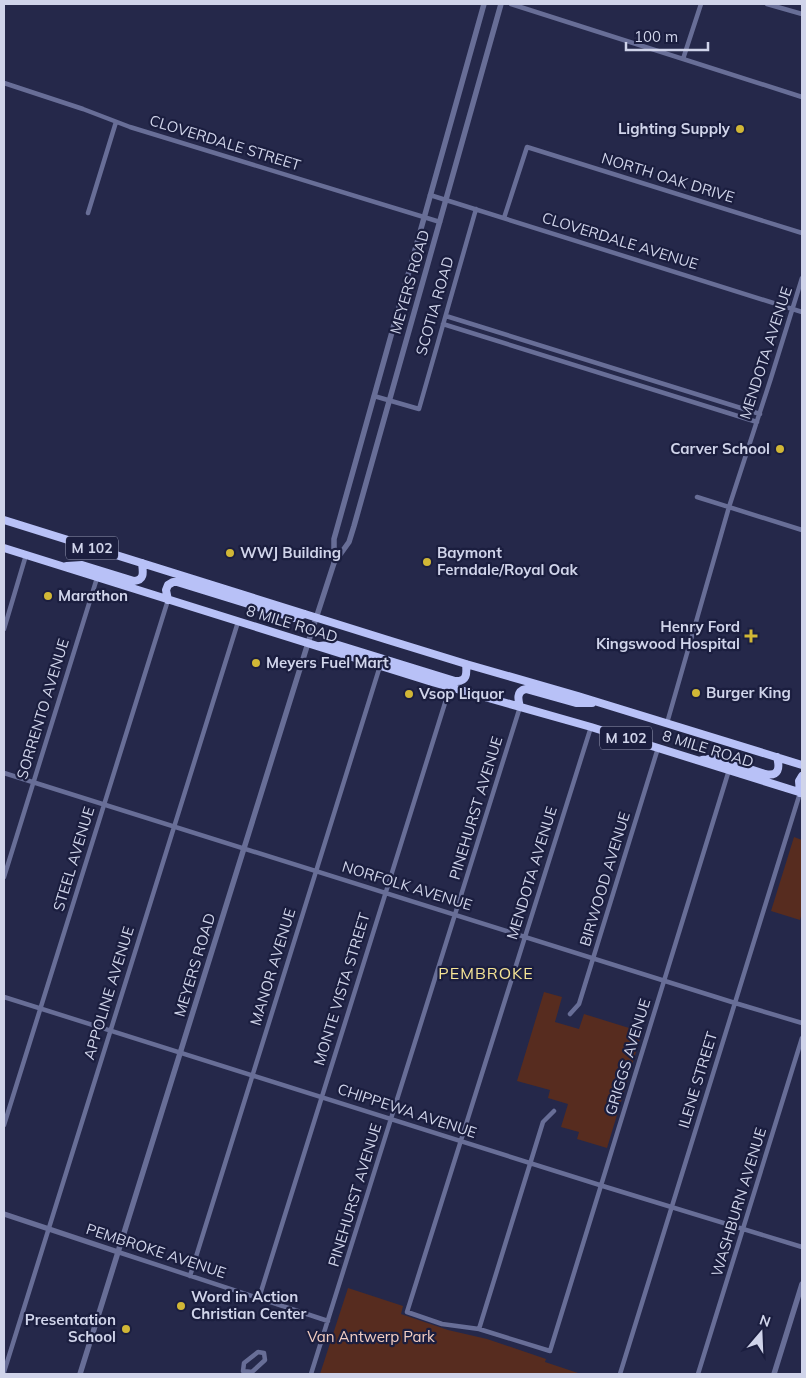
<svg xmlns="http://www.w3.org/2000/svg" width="806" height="1378" font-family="Mulish,sans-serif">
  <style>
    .green { fill: #572c1f }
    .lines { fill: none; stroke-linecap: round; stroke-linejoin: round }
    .minor { stroke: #686e97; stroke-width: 4.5 }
    .tertiary { stroke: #686e97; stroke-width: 5.5 }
    .trunk { stroke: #b8c1f7; stroke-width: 8 }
    .poi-dot { fill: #d1b736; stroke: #1b1e3f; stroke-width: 2 }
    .labels { text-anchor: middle; stroke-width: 4.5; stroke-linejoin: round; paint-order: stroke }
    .shield { fill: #1b1e3f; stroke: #9a9db7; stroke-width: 1 }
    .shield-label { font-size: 14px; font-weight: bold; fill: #d0d4ea }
    .poi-label { font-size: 15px; font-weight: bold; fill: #d0d4ea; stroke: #1b1e3f; text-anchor: start }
    .street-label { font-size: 15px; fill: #d0d4ea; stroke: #1b1e3f }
    .park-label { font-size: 15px; fill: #f3cec2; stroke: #1b1e3f }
    .neighbourhood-label { font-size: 16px; letter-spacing: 1px; fill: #f6e596; stroke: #1b1e3f }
  </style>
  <rect width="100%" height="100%" fill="#25284a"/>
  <!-- green -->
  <path class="green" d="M 794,837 L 802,840 L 802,913 L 800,920 L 771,911 Z
    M 544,992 L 562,997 L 555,1022 L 579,1029 L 584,1014 L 642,1032 L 607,1148 L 577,1139 L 579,1132 L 561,1127 L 568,1104 L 548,1098 L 550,1090 L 517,1081 Z
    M 348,1288 L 403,1306 L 401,1314 L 448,1330 L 487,1339 L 546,1359 L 545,1362 L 581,1374 L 320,1374 Z"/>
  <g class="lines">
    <!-- minor -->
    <path class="minor" d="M 511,4 L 802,97
      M 767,4 L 802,14
      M 683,59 L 701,4
      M 4,83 L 83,109 L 130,127 L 440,222
      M 430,195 L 802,312
      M 88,213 L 116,122
      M 504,218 L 527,147 L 802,233
      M 446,316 L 760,414
      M 443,324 L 757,422
      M 374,396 L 419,409 L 476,209
      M 697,497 L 802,530
      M 4,629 L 26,555
      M 667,723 L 729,507 L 771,378 L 802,278
      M 591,727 L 407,1312 L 442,1324 L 479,1329 L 550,1351 L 729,770
      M 4,773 L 735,1003 L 802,1023
      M 4,877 L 97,578
      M 4,997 L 606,1187 L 802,1247
      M 570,1014 L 579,1004 L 658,748
      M 4,1125 L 168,600
      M 118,1252 L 328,1321
      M 190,1276 L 380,666
      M 259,1298 L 450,687
      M 479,1329 L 543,1122 L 554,1111
      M 258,1352 L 264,1353 L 265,1360 L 252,1372 L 243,1371 L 244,1363 Z
      M 4,1372 L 238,622
      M 311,1374 L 520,707
      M 620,1374 L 800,793
      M 698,1374 L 802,1038"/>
    <!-- tertiary -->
    <path class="tertiary" d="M 334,563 L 334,539 L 484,4
      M 4,1214 L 118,1252
      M 80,1374 L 308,643 L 334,563 L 349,542 L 354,526 L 501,4
      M 774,1374 L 802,1284"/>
    <!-- trunk -->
    <path class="trunk" d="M 4,520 L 388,640 L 466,664 L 578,696 L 802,765
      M 4,548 L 432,682 L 591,727 L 802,793
      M 67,566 L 82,565 L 134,581 C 145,580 143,572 142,563
      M 168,600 L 166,590 L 168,585 L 173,582 L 177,582 L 294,618 L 305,614
      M 320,646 L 335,644 L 455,681 C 467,682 467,674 466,664
      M 520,707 C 518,700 516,691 526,689 L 576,703 L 592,703
      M 702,760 L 716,758 L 765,774 C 779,777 780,768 777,757
      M 800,793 L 799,781 L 802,776"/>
  </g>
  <!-- markers -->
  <g class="poi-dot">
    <circle cx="740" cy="129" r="5"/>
    <circle cx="780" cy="449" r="5"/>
    <circle cx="230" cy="553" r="5"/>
    <circle cx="427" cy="562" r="5"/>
    <circle cx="48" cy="596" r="5"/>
    <path d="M748.5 628.5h5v5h5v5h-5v5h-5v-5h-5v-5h5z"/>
    <circle cx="256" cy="663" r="5"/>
    <circle cx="696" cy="693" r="5"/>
    <circle cx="409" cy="694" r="5"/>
    <circle cx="181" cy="1306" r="5"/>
    <circle cx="126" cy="1329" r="5"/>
  </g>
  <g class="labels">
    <!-- shield labels -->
    <g class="shield">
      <rect x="66" y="536.5" width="52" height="23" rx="4"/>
      <rect x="600" y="726.5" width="52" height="23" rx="4"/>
    </g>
    <g class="shield-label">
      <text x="92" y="553">M 102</text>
      <text x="626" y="743">M 102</text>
    </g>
    <!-- poi labels -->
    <g class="poi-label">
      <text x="730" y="134" text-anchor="end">Lighting Supply</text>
      <text x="770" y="454" text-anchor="end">Carver School</text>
      <text x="240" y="558">WWJ Building</text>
      <text x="437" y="558">Baymont<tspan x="437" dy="17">Ferndale/Royal Oak</tspan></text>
      <text x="58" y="601">Marathon</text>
      <text x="740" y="632" text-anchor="end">Henry Ford<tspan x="740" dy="17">Kingswood Hospital</tspan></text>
      <text x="266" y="668">Meyers Fuel Mart</text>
      <text x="706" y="698">Burger King</text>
      <text x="419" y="699">Vsop Liquor</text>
      <text x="191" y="1302">Word in Action<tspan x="191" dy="17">Christian Center</tspan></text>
      <text x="116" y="1325" text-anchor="end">Presentation<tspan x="116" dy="17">School</tspan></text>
    </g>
    <!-- street labels -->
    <g class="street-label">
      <text transform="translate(225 143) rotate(17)" y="5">CLOVERDALE STREET</text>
      <text transform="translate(668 178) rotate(17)" y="5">NORTH OAK DRIVE</text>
      <text transform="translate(620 241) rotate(17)" y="5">CLOVERDALE AVENUE</text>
      <text transform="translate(410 282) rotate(-74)" y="5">MEYERS ROAD</text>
      <text transform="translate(435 306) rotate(-74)" y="5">SCOTIA ROAD</text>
      <text transform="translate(766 353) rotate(-72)" y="5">MENDOTA AVENUE</text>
      <text transform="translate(292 624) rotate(17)" y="5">8 MILE ROAD</text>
      <text transform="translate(43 709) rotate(-73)" y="5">SORRENTO AVENUE</text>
      <text transform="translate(708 749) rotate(17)" y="5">8 MILE ROAD</text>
      <text transform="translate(476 808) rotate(-73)" y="5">PINEHURST AVENUE</text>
      <text transform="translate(74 859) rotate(-73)" y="5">STEEL AVENUE</text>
      <text transform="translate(532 873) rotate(-73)" y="5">MENDOTA AVENUE</text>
      <text transform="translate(605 879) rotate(-73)" y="5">BIRWOOD AVENUE</text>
      <text transform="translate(407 886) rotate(17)" y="5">NORFOLK AVENUE</text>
      <text transform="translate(195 965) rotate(-73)" y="5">MEYERS ROAD</text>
      <text transform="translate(273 967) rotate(-73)" y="5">MANOR AVENUE</text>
      <text transform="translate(342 989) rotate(-73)" y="5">MONTE VISTA STREET</text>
      <text transform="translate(109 993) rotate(-73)" y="5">APPOLINE AVENUE</text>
      <text transform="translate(628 1057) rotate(-73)" y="5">GRIGGS AVENUE</text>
      <text transform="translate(698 1080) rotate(-73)" y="5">ILENE STREET</text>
      <text transform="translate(407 1111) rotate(18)" y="5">CHIPPEWA AVENUE</text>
      <text transform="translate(355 1195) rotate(-73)" y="5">PINEHURST AVENUE</text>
      <text transform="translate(739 1202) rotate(-73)" y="5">WASHBURN AVENUE</text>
      <text transform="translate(156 1251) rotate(18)" y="5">PEMBROKE AVENUE</text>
    </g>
    <!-- park labels -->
    <g class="park-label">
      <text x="371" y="1342">Van Antwerp Park</text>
    </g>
    <!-- neighbourhood labels -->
    <g class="neighbourhood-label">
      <text x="486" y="979">PEMBROKE</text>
    </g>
  </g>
  <!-- border -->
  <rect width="806" height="1378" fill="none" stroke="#d0d4ea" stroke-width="10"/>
  <!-- north arrow -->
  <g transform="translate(761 1333) rotate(19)" stroke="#1b1e3f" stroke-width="4" paint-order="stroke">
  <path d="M0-4L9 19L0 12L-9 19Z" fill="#d0d4ea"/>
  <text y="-8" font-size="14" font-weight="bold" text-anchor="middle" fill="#d0d4ea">N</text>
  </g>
  <!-- scale -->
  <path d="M626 42v8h82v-8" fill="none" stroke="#d0d4ea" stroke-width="2.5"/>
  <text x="634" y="42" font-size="15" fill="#d0d4ea" stroke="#1b1e3f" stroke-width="4" paint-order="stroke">100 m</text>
</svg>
